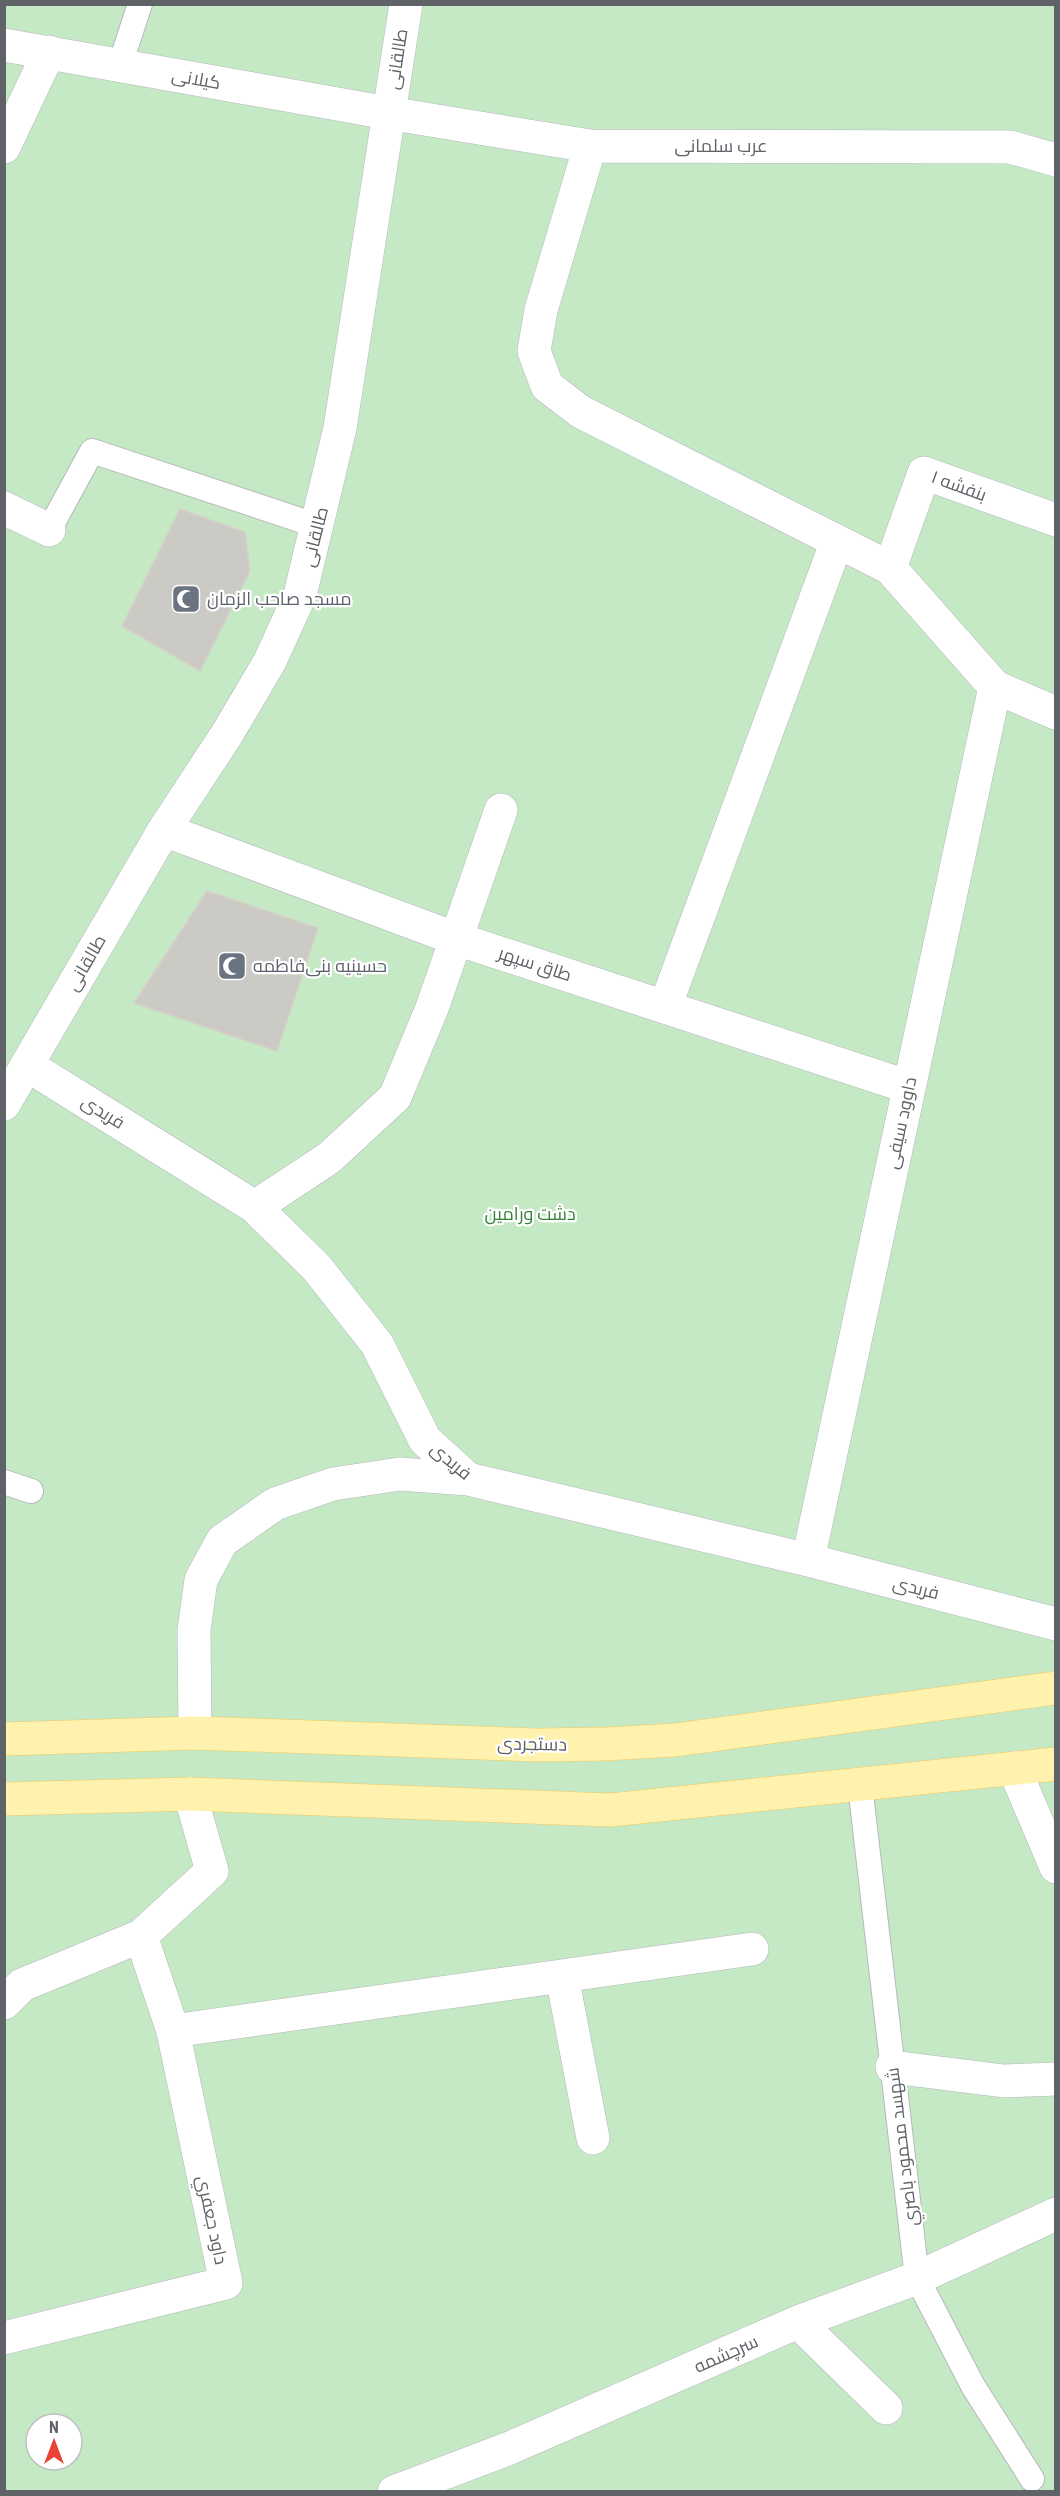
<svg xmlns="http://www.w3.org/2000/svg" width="1060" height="2496" font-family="'Roboto Condensed',Cairo,sans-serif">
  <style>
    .green { fill: #c5e8c5; fill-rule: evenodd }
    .building { fill: #cccac5; stroke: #d6d1c6; stroke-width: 1.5 }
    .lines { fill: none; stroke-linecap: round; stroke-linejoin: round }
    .service-casing { stroke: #b5b8bc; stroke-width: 26 }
    .minor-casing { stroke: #b5b8bc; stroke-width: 34 }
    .secondary-casing { stroke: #b6babf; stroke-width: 34 }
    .primary-casing { stroke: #f2c960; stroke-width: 34 }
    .service { stroke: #fff; stroke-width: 24 }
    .minor { stroke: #fff; stroke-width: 33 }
    .secondary { stroke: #fff; stroke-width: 33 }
    .primary { stroke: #fff2af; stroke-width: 33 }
    .labels { text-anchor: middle; stroke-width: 4.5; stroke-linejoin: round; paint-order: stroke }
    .street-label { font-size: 18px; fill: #5f6368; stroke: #fff }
    .worship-label { font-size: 18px; fill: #5b616d; stroke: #fff; text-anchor: start }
    .park-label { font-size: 18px; fill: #348238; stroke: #fff }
  </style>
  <rect width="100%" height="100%" fill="#f1efe8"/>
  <!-- green -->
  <path class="green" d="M 5,5 L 1055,5 L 1055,2491 L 5,2492 ZM 36,2424 L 72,2424 L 72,2460 L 36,2460 Z"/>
  <!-- building -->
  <path class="building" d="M 180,509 L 245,532 L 250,571 L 200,671 L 122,626 Z
    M 207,891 L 318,928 L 277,1051 L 134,1003 Z"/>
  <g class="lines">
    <!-- service casing -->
    <g class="service-casing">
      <path id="service" d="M 120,65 L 140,4
        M 49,530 L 92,451 L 318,526
        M 4,1482 L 31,1491
        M 860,1785 L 917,2278 L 973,2386 L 1032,2479"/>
    </g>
    <!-- minor casing -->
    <g class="minor-casing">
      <path id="minor" d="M 4,45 L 388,113 L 590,146 L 1010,147 L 1056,160
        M 590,146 L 541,310 L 534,351 L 547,386 L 581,412 L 890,568 L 995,687 L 1056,713
        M 4,147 L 49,52
        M 4,508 L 49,530
        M 890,568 L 924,473 L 1056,520
        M 164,830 L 454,938 L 909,1087
        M 665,1007 L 837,541
        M 27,1065 L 255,1207 L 317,1268 L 377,1344 L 425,1440 L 468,1479 L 808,1560 L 1056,1624
        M 255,1207 L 329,1158 L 395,1097 L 432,1008 L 501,810
        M 808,1560 L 995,687
        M 195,1733 L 194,1630 L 201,1580 L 222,1541 L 275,1504 L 333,1484 L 400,1474 L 468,1479
        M 1014,1768 L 1056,1867
        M 562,1976 L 593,2138
        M 4,2003 L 22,1985 L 141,1936 L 212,1871 L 190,1794
        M 173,2031 L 752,1949
        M 892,2067 L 1004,2081 L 1056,2079
        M 798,2322 L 886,2408
        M 4,2338 L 226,2283 L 173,2031 L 141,1936
        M 394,2492 L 510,2448 L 798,2322 L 917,2278 L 1056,2214"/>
    </g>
    <!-- secondary casing -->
    <g class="secondary-casing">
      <path id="secondary" d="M 4,1104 L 164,830 L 227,734 L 270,661 L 300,595 L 340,428 L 406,4"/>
    </g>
    <!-- primary casing -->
    <g class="primary-casing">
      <path id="primary" d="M 4,1739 L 195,1733 L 538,1745 L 606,1744 L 675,1740 L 1056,1688
        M 4,1799 L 190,1794 L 610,1810 L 1056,1764"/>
    </g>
    <!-- service -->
    <use href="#service" class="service"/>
    <!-- minor -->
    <use href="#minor" class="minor"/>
    <!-- secondary -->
    <use href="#secondary" class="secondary"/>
    <!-- primary -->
    <use href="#primary" class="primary"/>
  </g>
  <!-- icons -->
  <defs>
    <g id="mosque-square" transform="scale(1.5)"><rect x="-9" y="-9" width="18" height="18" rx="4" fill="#6b7280" stroke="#fff"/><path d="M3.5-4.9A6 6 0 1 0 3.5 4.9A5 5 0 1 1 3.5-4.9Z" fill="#fff"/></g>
  </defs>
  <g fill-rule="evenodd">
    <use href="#mosque-square" x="186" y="599"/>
    <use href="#mosque-square" x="232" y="966"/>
  </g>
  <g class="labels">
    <!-- street labels -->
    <g class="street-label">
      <text transform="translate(397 59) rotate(-81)" y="6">طالقانی</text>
      <text transform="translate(196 79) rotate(10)" y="6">کیلانی</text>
      <text x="721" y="152">عرب سلمانی</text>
      <text transform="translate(959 486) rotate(20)" y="6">بنفشه ۱</text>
      <text transform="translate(315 537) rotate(-76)" y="6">طالقانی</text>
      <text transform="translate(86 963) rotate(-60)" y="6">طالقانی</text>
      <text transform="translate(535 964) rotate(18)" y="6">طاق سپهر</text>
      <text transform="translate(103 1112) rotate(32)" y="6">فریدی</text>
      <text transform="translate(901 1123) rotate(-78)" y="6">داوود سیفی</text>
      <text transform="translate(451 1461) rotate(40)" y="6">فریدی</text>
      <text transform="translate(916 1588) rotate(14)" y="6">فریدی</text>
      <text transform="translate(532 1744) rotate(1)" y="6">دستجردی</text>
      <text transform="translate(902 2147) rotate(-97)" y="6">شهسد محمود باصري</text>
      <text transform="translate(212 2220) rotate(78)" y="6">داود جعفري</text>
      <text transform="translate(726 2354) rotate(-24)" y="6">سرچشمه</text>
    </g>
    <!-- worship labels -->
    <g class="worship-label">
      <text x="207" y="605">مسجد صاحب الزمان</text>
      <text x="253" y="972">حسینیه بنی‌فاطمه</text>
    </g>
    <!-- park labels -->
    <g class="park-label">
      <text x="530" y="1220">دشت ورامین</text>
    </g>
  </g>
  <!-- border -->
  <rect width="1060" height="2496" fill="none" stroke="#5f6368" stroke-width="12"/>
  <!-- north arrow -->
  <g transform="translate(54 2442)"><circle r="28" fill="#ffffff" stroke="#bfc1c3" stroke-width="1.5"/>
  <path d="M0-4.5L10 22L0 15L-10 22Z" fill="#ea4335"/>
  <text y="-9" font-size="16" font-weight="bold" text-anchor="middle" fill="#5f6368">N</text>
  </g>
</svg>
